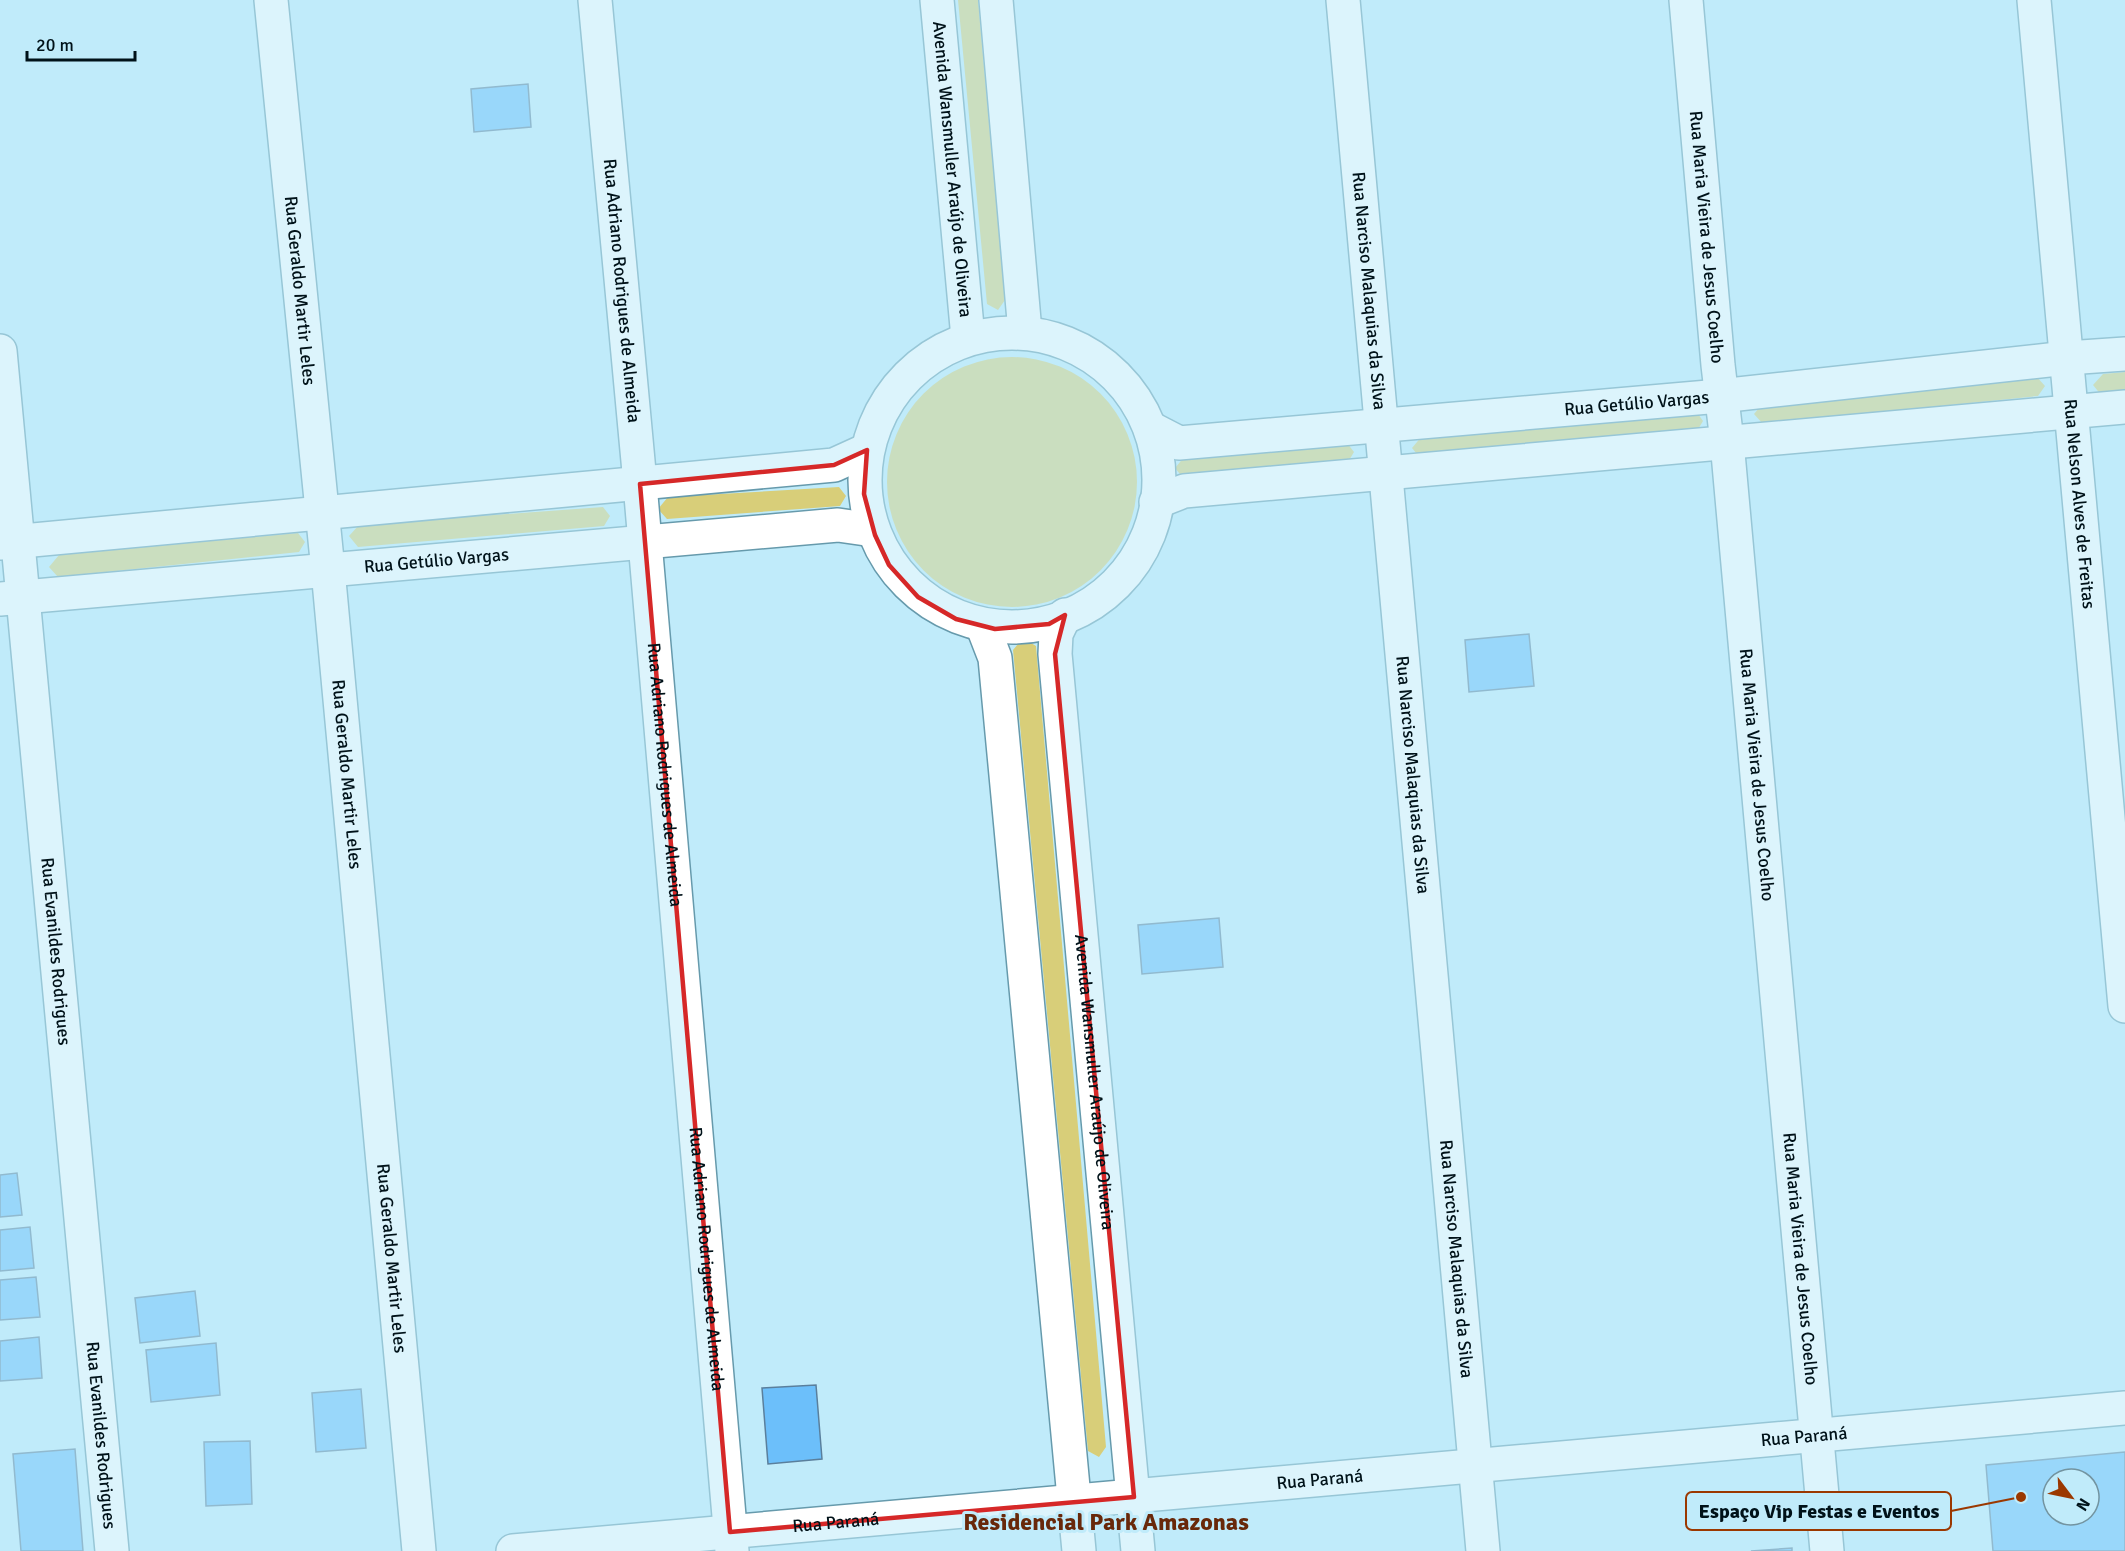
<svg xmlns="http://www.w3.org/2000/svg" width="2125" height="1551" font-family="Signika,sans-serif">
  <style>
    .green { fill: #d8ce79 }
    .building { fill: #6cbffa; stroke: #5a7f9c; stroke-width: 1.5; fill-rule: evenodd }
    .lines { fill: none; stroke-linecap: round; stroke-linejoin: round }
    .minor-casing { stroke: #669aac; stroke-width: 36 }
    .tertiary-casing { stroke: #669aac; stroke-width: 36 }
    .minor { stroke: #fff; stroke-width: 33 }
    .tertiary { stroke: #fff; stroke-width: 33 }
    .marked { fill: none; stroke: #d62828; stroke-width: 4.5; stroke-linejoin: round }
    .labels { text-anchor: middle; stroke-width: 6; stroke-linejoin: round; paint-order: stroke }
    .street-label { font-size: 18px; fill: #001219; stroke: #c0ebfa }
    .district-label { font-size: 24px; font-weight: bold; fill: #68280a; stroke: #c0ebfa }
    .leader { fill: none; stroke: #9b3800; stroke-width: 2 }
    .callout-dot { fill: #9b3800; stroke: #c0ebfa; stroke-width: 2 }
    .callout { fill: #c0ebfa; stroke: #9b3800; stroke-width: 2 }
    .callout-label { font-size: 20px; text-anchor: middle; font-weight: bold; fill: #001219 }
  </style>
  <rect width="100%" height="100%" fill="#c0ebfa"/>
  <!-- green -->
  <path class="green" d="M 958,0 L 978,0 L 1005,300 L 998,310 L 987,304 Z
    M887 482a125 125 0 1 1 250 0a125 125 0 1 1-250 0Z
    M 2125,372 L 2125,393 L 2102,396 L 2093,385 L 2103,374 Z
    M 2036,376 L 2045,386 L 2038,396 L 1763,424 L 1754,414 L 1764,402 Z
    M 1696,411 L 1703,421 L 1697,431 L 1421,459 L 1412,448 L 1422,436 Z
    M 1347,443 L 1354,452 L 1348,462 L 1184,479 L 1175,468 L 1185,456 Z
    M 839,487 L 846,496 L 840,506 L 667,519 L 658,509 L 668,497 Z
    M 603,507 L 610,516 L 604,526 L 358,547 L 349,536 L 359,525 Z
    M 298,533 L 305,542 L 299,552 L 58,577 L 49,567 L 59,555 Z
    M 1023,638 L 1036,646 L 1106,1447 L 1099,1457 L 1088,1451 L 1013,650 Z"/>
  <!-- building -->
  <path class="building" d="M 528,84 L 531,127 L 474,132 L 471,89 Z
    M 1529,634 L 1534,686 L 1469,692 L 1465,640 Z
    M 1219,918 L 1223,967 L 1142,974 L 1138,925 Z
    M 17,1173 L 22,1215 L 0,1217 L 0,1175 Z
    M 30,1227 L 34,1268 L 0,1271 L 0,1230 Z
    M 36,1277 L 40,1317 L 0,1320 L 0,1280 Z
    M 195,1291 L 200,1336 L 140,1343 L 135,1298 Z
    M 39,1337 L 42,1378 L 0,1381 L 0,1341 Z
    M 216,1343 L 220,1395 L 151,1402 L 146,1350 Z
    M 816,1385 L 822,1459 L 768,1464 L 762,1388 Z
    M 361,1389 L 366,1448 L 316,1452 L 312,1393 Z
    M 250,1441 L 252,1504 L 206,1506 L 204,1442 Z
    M 75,1449 L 83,1551 L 21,1551 L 13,1454 Z
    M 2125,1452 L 2125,1551 L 1993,1551 L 1986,1465 ZM 2053,1479 L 2089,1479 L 2089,1515 L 2053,1515 Z
    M 1792,1548 L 1792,1551 L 1751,1551 Z"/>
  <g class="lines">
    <!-- minor casing -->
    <g class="minor-casing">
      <g id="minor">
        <path id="s1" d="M 271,0 L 328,570 L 419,1551"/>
        <path id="s2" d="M 595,0 L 638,461 L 732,1551"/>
        <path id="s3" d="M 937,0 L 968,338"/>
        <path d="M 996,0 L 1025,332"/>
        <path id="s4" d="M 1343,0 L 1483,1551"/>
        <path id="s5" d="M 1686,0 L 1718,365 L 1727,442 L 1827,1551"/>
        <path id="s6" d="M 2034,0 L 2125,1006"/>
        <path id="s7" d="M 0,351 L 112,1551"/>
        <path id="s8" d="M 1150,428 L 1179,443 L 1720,396 L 2067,358 L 2125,354"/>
        <path d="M 1156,502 L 1184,491 L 2125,407"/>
        <path id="s9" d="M 513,1551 L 2125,1408"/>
      </g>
    </g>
    <!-- tertiary casing -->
    <g class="tertiary-casing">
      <g id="tertiary">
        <circle cx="1012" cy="480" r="147"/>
        <path d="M 0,543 L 834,465 L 867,450"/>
        <path id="s10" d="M 0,599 L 838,525 L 873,530"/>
        <path id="s11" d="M 1065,615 L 1056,634 L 1055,654 L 1138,1551"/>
        <path d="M 983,627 L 995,658 L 1079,1551"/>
      </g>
    </g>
    <!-- minor -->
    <use href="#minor" class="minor"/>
    <!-- tertiary -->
    <use href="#tertiary" class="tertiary"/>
  </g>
  <!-- marked area -->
  <path d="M0 0H2125V1551H0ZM 867,450 L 864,494 L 875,535 L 889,565 L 918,597 L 956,619 L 995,629 L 1049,624 L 1065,615 L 1055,654 L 1134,1497 L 730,1532 L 640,484 L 834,465 Z" fill="#c0ebfa" fill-opacity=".55" fill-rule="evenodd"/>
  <path class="marked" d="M 867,450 L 864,494 L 875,535 L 889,565 L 918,597 L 956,619 L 995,629 L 1049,624 L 1065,615 L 1055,654 L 1134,1497 L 730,1532 L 640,484 L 834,465 Z"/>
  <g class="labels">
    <!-- street labels -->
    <g class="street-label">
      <text dy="6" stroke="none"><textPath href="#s3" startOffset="170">Avenida Wansmuller Araújo de Oliveira</textPath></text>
      <text dy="6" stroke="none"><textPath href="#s5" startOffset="238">Rua Maria Vieira de Jesus Coelho</textPath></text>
      <text dy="6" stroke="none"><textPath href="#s2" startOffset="292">Rua Adriano Rodrigues de Almeida</textPath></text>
      <text dy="6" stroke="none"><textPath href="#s1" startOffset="292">Rua Geraldo Martir Leles</textPath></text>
      <text dy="6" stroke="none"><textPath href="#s4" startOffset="292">Rua Narciso Malaquias da Silva</textPath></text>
      <text dy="6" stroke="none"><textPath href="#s8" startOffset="492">Rua Getúlio Vargas</textPath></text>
      <text dy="6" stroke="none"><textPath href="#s6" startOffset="506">Rua Nelson Alves de Freitas</textPath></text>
      <text dy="6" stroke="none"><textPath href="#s10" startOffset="438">Rua Getúlio Vargas</textPath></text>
      <text dy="6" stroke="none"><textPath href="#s1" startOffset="778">Rua Geraldo Martir Leles</textPath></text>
      <text dy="6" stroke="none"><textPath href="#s2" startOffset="778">Rua Adriano Rodrigues de Almeida</textPath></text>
      <text dy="6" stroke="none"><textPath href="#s5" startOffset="778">Rua Maria Vieira de Jesus Coelho</textPath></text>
      <text dy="6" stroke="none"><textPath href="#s4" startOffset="778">Rua Narciso Malaquias da Silva</textPath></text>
      <text dy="6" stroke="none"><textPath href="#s7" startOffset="603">Rua Evanildes Rodrigues</textPath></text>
      <text dy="6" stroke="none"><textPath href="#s11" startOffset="471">Avenida Wansmuller Araújo de Oliveira</textPath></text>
      <text dy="6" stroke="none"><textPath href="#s1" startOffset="1264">Rua Geraldo Martir Leles</textPath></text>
      <text dy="6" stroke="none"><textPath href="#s5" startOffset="1264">Rua Maria Vieira de Jesus Coelho</textPath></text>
      <text dy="6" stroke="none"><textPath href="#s2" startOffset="1264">Rua Adriano Rodrigues de Almeida</textPath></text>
      <text dy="6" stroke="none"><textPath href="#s4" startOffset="1264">Rua Narciso Malaquias da Silva</textPath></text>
      <text dy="6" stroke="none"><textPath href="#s7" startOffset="1089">Rua Evanildes Rodrigues</textPath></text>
      <text dy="6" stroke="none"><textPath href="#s9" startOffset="1296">Rua Paraná</textPath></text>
      <text dy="6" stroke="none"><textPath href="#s9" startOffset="810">Rua Paraná</textPath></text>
      <text dy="6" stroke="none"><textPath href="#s9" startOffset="324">Rua Paraná</textPath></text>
    </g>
    <!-- district labels -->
    <g class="district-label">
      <text x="1106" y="1530">Residencial Park Amazonas</text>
    </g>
  </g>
  <!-- callouts -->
  <path class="leader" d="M2021 1497L1951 1511"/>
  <circle class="callout-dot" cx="2021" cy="1497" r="6"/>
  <rect class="callout" x="1686" y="1492" width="265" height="38" rx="6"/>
  <g class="callout-label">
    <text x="1819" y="1518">Espaço Vip Festas e Eventos</text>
  </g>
  <!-- north arrow -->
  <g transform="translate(2071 1497) rotate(122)"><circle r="28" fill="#c0ebfa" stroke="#7394a0" stroke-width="1.5"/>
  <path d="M0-4.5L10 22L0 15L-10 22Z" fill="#9b3800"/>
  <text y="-9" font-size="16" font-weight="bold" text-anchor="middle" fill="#001219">N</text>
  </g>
  <!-- scale -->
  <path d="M27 51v9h108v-9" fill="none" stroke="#001219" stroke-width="3"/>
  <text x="36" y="51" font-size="18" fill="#001219" stroke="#c0ebfa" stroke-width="4.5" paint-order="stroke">20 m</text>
</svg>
